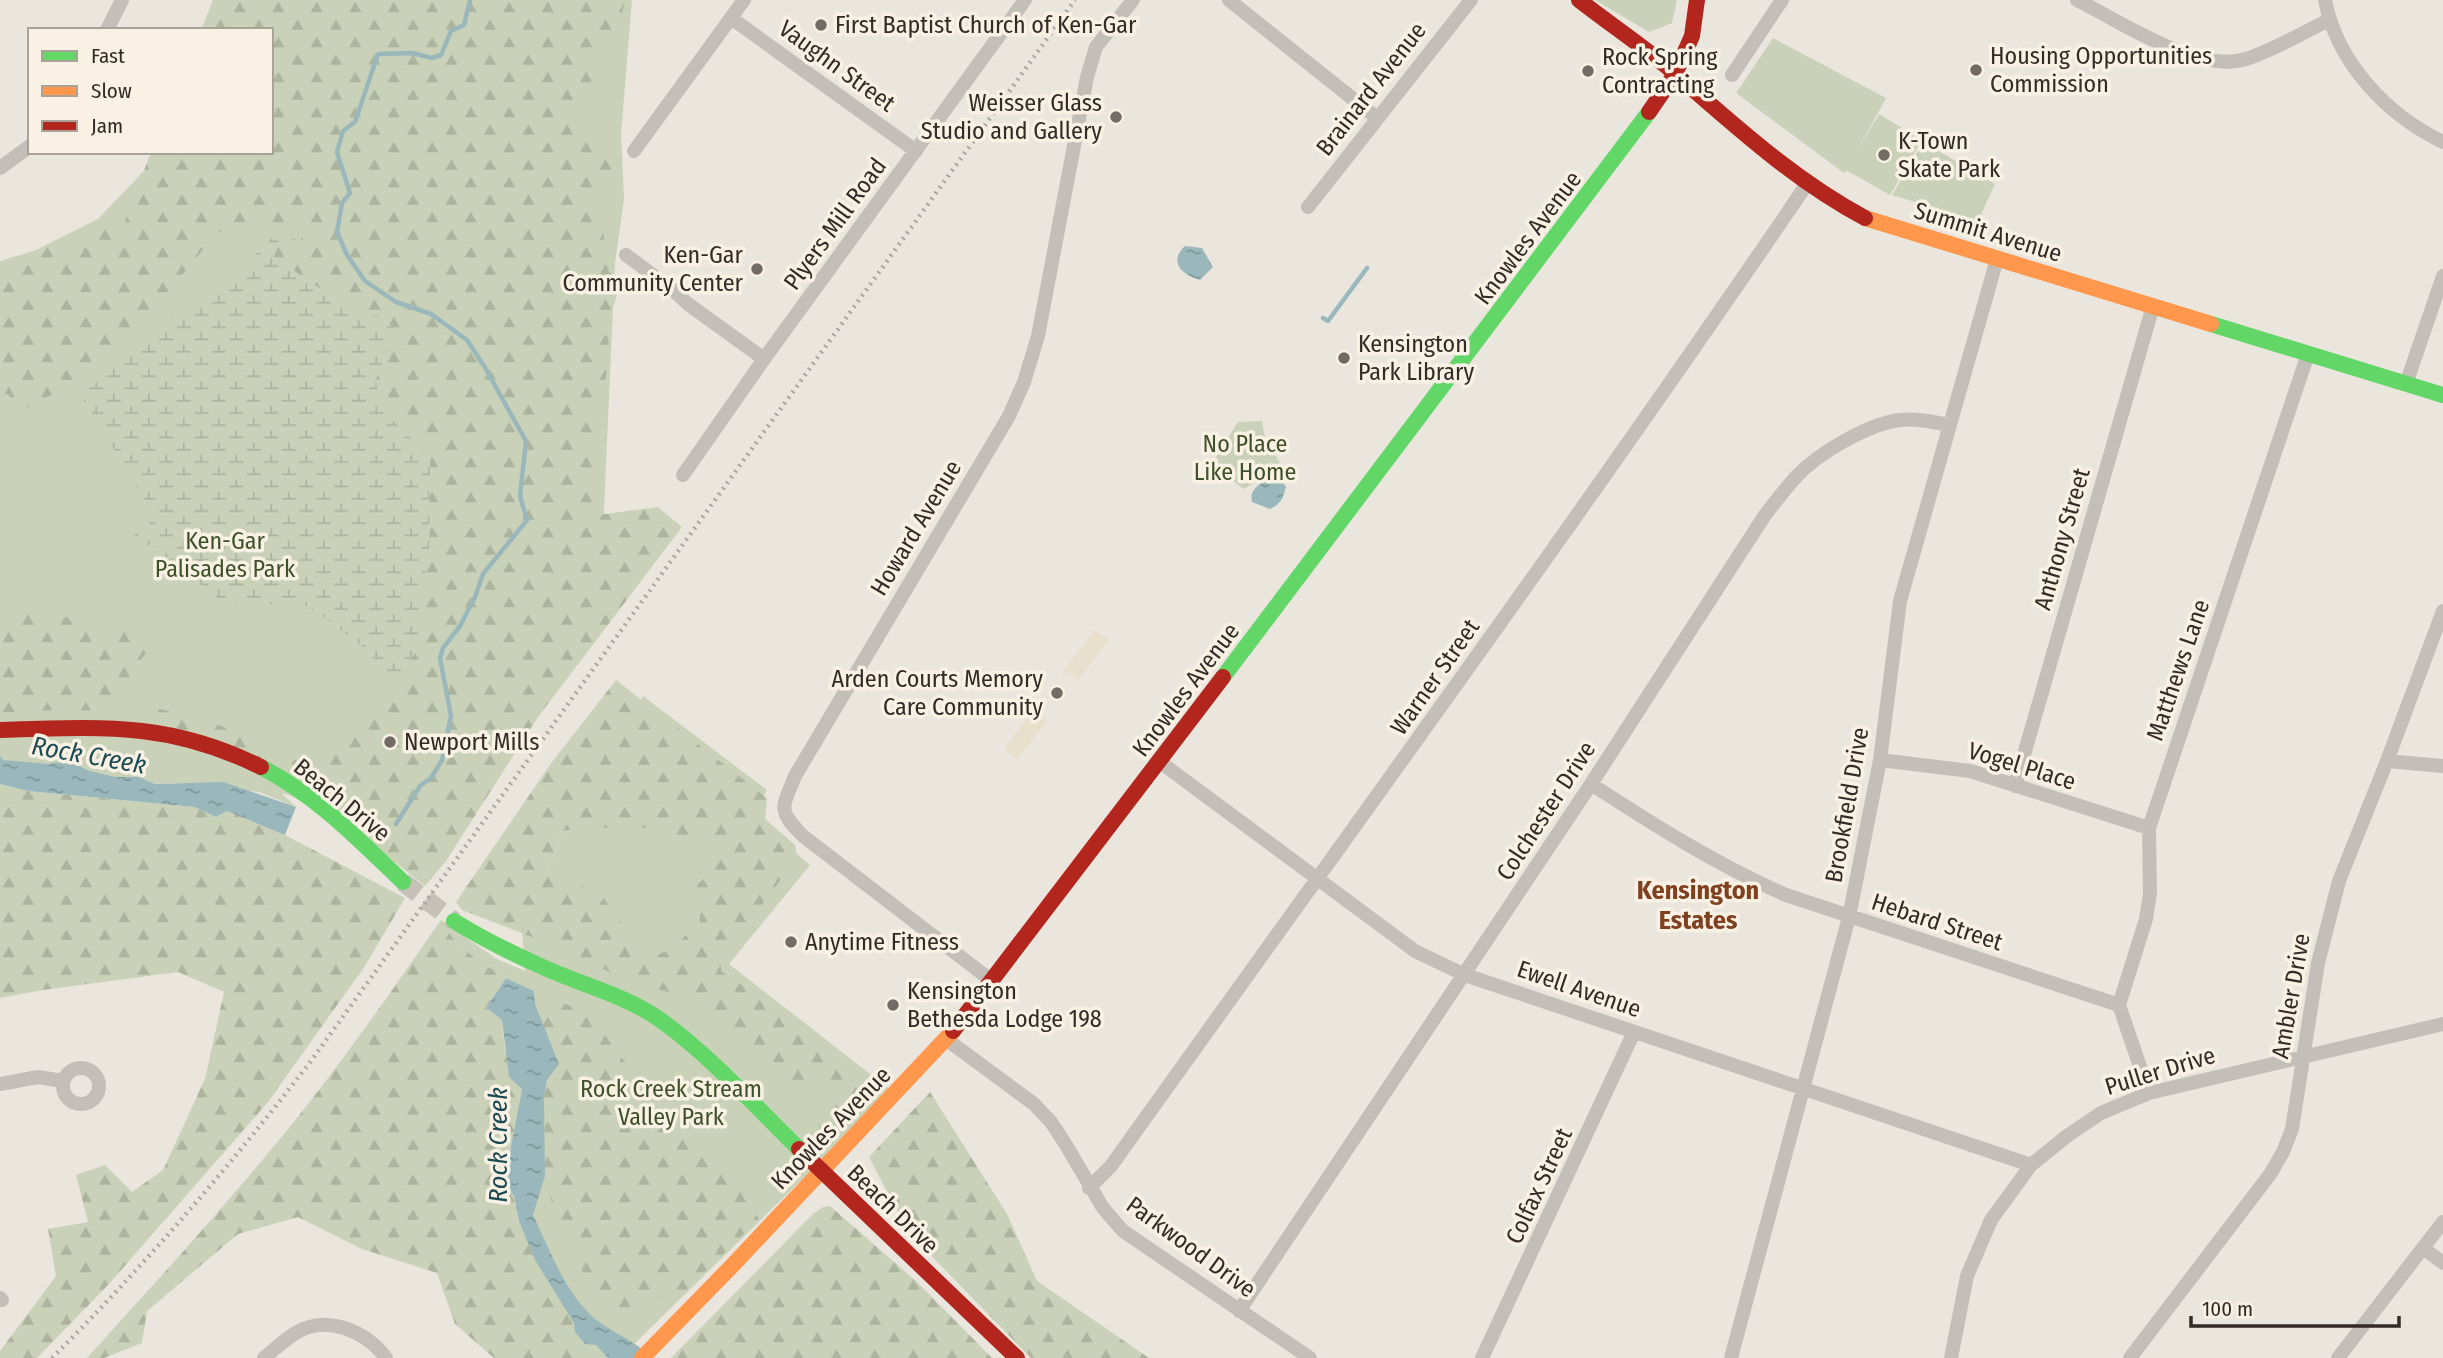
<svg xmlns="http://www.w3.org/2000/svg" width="2443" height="1358" font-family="'Fira Sans Condensed',sans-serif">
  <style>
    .green { fill: #c9d1b8 }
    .forest { fill: url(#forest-firs); fill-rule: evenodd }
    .wetland { fill: url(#wetland-marsh) }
    .plaza { fill: #e9dfcd }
    .water { fill: url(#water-ripples) }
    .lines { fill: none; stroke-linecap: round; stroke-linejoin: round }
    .stream { stroke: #9ab8bb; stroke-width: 4.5 }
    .secondary-tunnel { stroke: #c5c1b9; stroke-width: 19; stroke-dasharray: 19 10; stroke-linecap: butt }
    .street { stroke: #c3beb7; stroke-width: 14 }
    .fast { stroke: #63d668; stroke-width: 16 }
    .slow { stroke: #ff974d; stroke-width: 16 }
    .jam { stroke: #b3261e; stroke-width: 16 }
    .rail { stroke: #aba6a1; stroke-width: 4.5; stroke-dasharray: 2 5; stroke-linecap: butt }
    .poi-dot { fill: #736c66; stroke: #f8f1e4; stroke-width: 2.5 }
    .labels { text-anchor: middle; stroke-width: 7; stroke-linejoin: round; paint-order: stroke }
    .poi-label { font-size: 24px; fill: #332b26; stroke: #f8f1e4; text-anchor: start }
    .street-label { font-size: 24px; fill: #332b26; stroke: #f8f1e4 }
    .park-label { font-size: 24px; fill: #3f512a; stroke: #f8f1e4 }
    .water-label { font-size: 26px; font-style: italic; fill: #1d4b54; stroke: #f8f1e4 }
    .neighbourhood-label { font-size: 26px; font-weight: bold; fill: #804121; stroke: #f8f1e4 }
  </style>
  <defs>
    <pattern id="forest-firs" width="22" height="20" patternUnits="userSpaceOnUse" patternTransform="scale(1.75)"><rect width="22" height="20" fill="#c9d1b8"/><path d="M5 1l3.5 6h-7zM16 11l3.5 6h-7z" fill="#adb49e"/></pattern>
    <pattern id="wetland-marsh" width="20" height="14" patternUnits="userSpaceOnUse" patternTransform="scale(1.75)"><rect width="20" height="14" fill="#c9d1b8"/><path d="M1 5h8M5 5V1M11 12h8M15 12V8" fill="none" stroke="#adb49e"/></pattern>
    <pattern id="water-ripples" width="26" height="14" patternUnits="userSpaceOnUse" patternTransform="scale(1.75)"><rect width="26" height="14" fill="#9ab8bb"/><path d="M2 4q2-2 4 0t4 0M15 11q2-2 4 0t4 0" fill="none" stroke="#7e9698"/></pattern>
  </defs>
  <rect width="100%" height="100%" fill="#eae6de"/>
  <!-- green -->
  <path class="green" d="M 246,0 L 632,0 L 621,134 L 624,199 L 615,263 L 601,577 L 367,772 L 333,819 L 292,796 L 281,793 L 296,807 L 259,792 L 176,783 L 155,784 L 141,778 L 0,774 L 0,268 L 98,219 L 162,152 L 271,152 L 271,30 Z
    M 1595,0 L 1677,0 L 1672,23 L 1649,32 Z
    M 1773,38 L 1886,98 L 1858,149 L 1879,114 L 1922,140 L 1890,195 L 1846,170 L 1844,173 L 1736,93 Z
    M 1923,142 L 1995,184 L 1978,221 L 1892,195 Z
    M 1262,421 L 1265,438 L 1282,466 L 1244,489 L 1211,465 L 1238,422 Z
    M 643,696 L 767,790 L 752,816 L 810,865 L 729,964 L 892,1091 L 620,1358 L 515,1358 L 527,988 C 493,972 459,954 441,920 L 495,958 L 525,971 L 521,918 L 548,870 L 562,831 L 570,829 Z"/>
  <!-- forest -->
  <path class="forest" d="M 213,0 L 625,0 L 618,31 L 599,63 L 573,121 L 618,157 L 598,199 L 609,272 L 622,280 L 610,317 L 607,370 L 594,440 L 597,515 L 658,507 L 682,527 L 538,717 L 446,861 L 425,886 L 386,855 L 342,811 L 300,779 L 153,722 L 159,709 L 196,717 L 261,740 L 309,768 L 319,762 L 329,752 L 365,730 L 419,647 L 419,604 L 429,556 L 430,457 L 379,407 L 363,317 L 273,257 L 283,236 L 301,241 L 306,224 L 218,232 L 101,371 L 17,412 L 8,394 L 0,395 L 0,261 L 124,224 L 151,152 L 271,152 L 271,30 L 201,30 Z
    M 37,610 L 66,617 L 115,640 L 126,624 L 153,643 L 113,699 L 116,713 C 78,708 38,710 0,714 L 0,617 Z
    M 616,680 L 767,798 L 765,819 L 795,845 L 797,858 L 721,959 L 721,971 L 803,1027 L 851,1065 L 871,1090 L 834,1128 L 820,1129 L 813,1111 L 825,1106 L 826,1090 L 806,1083 L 787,1083 L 728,1031 L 685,999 L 665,991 L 638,985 L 537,939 L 462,910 L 456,902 L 552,762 ZM 585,828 L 666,828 L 671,846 L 713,842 L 716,867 L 697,885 L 700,922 L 671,949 L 645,960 L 630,934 L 602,896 L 548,870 L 562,831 Z
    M 0,784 L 28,791 L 194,807 L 216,817 L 227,811 L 285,835 L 405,898 L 365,966 L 268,1102 L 108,1285 L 37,1358 L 0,1358 L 0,1351 L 56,1276 L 48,1229 L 88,1222 L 76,1175 L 105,1165 L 132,1192 L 163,1170 L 205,1079 L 224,992 L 178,972 L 43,990 L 0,998 Z
    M 441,920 C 455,947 480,962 506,978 L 486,1008 L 502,1020 L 505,1051 L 522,1089 L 511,1146 L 506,1185 L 514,1196 L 519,1221 L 535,1260 L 574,1324 L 574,1344 L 592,1353 L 595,1358 L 494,1358 L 455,1324 L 437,1273 L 362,1249 L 298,1217 L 238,1234 L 147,1311 L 142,1343 L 104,1358 L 87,1358 C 154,1284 221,1211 284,1134 C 340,1066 390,993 441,920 Z
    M 534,991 L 588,1013 L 629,1067 L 682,1121 L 736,1183 L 759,1219 L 684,1292 L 607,1313 L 595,1297 L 564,1233 L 554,1211 L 545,1176 L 544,1097 L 547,1080 Z
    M 930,1092 L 1007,1214 L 1037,1281 L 1149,1358 L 1031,1358 L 908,1232 L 869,1157 Z
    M 830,1206 L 917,1282 L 992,1358 L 671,1358 L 813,1214 L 823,1207 Z"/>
  <!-- wetland -->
  <path class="wetland" d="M 276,234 L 283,236 L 273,258 L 362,317 L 377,315 L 396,329 L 376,380 L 379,407 L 430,457 L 429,556 L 419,604 L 419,647 L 393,689 L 368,651 L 321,615 L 296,599 L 262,606 L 220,600 L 154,547 L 128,539 L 149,527 L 151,510 L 80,394 L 107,374 L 180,309 L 234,284 L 252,258 Z"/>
  <!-- plaza -->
  <path class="plaza" d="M 1094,630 L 1109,640 L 1108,641 L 1078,680 L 1066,671 L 1063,675 L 1061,674 Z
    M 1037,706 L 1036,711 L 1048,720 L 1017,760 L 1004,749 Z"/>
  <!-- water -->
  <path class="water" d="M 1185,246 L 1202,248 L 1213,267 L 1200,280 C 1182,275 1168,262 1185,246 Z
    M 1274,468 L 1286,487 C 1283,498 1281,504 1270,509 L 1252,502 C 1249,488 1260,486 1268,476 L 1268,470 Z
    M 0,756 L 3,760 L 49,764 L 68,760 L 89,771 L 116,777 L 139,777 L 155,784 L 223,782 L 296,807 L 285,835 L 227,811 L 216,817 L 194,807 L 28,791 L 0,784 Z
    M 506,978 L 534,991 L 535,1004 L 559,1064 L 547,1080 L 544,1097 L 545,1176 L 533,1215 C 550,1250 564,1291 594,1318 C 612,1333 635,1340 652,1358 L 608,1358 L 596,1345 L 585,1344 L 575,1332 L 574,1323 L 535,1260 L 519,1221 L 514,1196 L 506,1185 L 511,1146 L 522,1089 L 509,1077 L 502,1020 L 486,1008 Z"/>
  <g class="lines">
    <!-- stream -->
    <path class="stream" d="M 1323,318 L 1328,321 L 1367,268
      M 396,824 L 420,786 L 431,778 L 442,760 L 451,716 L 440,658 L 443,648 L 460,626 L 475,597 L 483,574 L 527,520 L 520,496 L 526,441 L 484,366 L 467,340 L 431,314 L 396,302 L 365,281 L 347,255 L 337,232 L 342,203 L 350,193 L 337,152 L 343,131 L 355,122 L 378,54 L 412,53 L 432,58 L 441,55 L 451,31 L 464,25 L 470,0"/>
    <!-- secondary-tunnel -->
    <path class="secondary-tunnel" d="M 403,882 L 454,921"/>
    <!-- street -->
    <path class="street" d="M 1229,0 L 1377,118
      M 2077,0 C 2121,22 2197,74 2246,59 C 2274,50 2302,33 2329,20
      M 2325,0 C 2337,63 2387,115 2443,142
      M 731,18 L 916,151
      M 107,30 L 122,0
      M 1732,75 L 1782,0
      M 634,151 L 744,0
      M 0,168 L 30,146
      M 1308,207 L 1471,0
      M 626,255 L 673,290 L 688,304 L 764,359
      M 2406,384 L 2443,276
      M 683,475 L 764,359 L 1025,0
      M 1880,760 L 1970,771 L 2149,828
      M 2387,761 L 2443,766
      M 1160,762 L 1415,951 L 1465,975 L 2031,1165
      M 1591,784 C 1654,825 1717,865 1786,895 L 2119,1005
      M 2015,786 L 2153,306
      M 992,981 L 803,836 C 777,809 782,809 795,776 L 1009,416 L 1024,382 L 1038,336 L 1087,77 L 1096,47 L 1133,0
      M 2119,1005 L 2146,919 L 2150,894 L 2149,828 L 2308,354
      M 2119,1005 L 2149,1093
      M 946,1039 L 1034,1104 L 1051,1122 L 1066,1145 L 1103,1208 L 1123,1231 L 1310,1358
      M63 1086a18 18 0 1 1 36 0a18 18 0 1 1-36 0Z
      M 0,1084 L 38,1077 L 63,1081
      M 1089,1188 L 1111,1166 C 1344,840 1581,516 1807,184
      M 2423,1248 L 2443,1263
      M 0,1298 L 2,1300
      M 1239,1311 L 1591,784 L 1765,515 C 1775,502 1785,489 1796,477 C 1818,453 1868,424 1900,420 C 1917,418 1933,422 1949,425
      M 264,1358 C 274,1350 283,1341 294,1334 C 325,1313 366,1331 386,1358
      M 1482,1358 L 1634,1032
      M 1731,1358 L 1849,917 L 1880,760 L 1900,601 L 1997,259
      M 1951,1358 L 1967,1276 L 1991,1220 L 2031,1165 L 2067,1136 L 2101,1113 L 2149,1093 L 2443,1024
      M 2130,1358 L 2271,1173 L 2283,1152 L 2292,1129 L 2318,963 L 2339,881 L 2387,761 L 2443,611
      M 2338,1358 L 2443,1222"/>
    <!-- fast -->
    <path class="fast" d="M 2211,324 L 2443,395
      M 1223,677 L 1649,112
      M 261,767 C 316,795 359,840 403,882
      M 454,921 C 483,939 513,954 545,968 C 580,984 620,994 653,1015 C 703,1048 755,1106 799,1149"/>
    <!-- slow -->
    <path class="slow" d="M 1865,218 L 2211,324
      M 642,1358 L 730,1268 L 953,1031"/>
    <!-- jam -->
    <path class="jam" d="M 1579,0 C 1607,22 1637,42 1665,65 C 1729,120 1790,178 1865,218
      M 1649,112 L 1675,74 L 1692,36 L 1697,0
      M 0,730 C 100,727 168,721 261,767
      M 953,1031 L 1223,677
      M 799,1149 L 1017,1358"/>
    <!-- rail -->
    <path class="rail" d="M 52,1358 C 145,1265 231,1165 311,1061 L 1075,0"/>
  </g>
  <!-- markers -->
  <g class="poi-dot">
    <circle cx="821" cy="25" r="7"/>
    <circle cx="1976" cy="70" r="7"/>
    <circle cx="1588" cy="71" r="7"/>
    <circle cx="1116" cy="117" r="7"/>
    <circle cx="1884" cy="155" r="7"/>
    <circle cx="757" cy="269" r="7"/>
    <circle cx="1344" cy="358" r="7"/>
    <circle cx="1057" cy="693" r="7"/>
    <circle cx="390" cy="742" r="7"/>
    <circle cx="791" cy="942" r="7"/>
    <circle cx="893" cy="1005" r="7"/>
  </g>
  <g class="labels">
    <!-- poi labels -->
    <g class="poi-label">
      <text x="835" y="33">First Baptist Church of Ken-Gar</text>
      <text x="1990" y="64">Housing Opportunities<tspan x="1990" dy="28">Commission</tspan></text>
      <text x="1602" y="65">Rock Spring<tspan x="1602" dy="28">Contracting</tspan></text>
      <text x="1102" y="111" text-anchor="end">Weisser Glass<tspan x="1102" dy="28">Studio and Gallery</tspan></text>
      <text x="1898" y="149">K-Town<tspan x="1898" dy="28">Skate Park</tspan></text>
      <text x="743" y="263" text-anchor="end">Ken-Gar<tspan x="743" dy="28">Community Center</tspan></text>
      <text x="1358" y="352">Kensington<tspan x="1358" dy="28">Park Library</tspan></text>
      <text x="1043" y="687" text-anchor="end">Arden Courts Memory<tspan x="1043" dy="28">Care Community</tspan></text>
      <text x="404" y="750">Newport Mills</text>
      <text x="805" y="950">Anytime Fitness</text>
      <text x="907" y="999">Kensington<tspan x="907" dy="28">Bethesda Lodge 198</tspan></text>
    </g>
    <!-- street labels -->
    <g class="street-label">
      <text transform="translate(837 66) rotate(36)" y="8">Vaughn Street</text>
      <text transform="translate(1371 89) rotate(-52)" y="8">Brainard Avenue</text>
      <text transform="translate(835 224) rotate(-54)" y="8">Plyers Mill Road</text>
      <text transform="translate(1988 232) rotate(17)" y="8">Summit Avenue</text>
      <text transform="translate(1528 238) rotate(-53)" y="8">Knowles Avenue</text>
      <text transform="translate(916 528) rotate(-59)" y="8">Howard Avenue</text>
      <text transform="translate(2062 539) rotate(-74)" y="8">Anthony Street</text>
      <text transform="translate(2178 670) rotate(-71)" y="8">Matthews Lane</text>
      <text transform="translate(1435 677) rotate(-55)" y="8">Warner Street</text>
      <text transform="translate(1186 690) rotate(-53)" y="8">Knowles Avenue</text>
      <text transform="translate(2022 766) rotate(17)" y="8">Vogel Place</text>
      <text transform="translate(342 800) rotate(39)" y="8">Beach Drive</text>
      <text transform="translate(1847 805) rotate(-80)" y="8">Brookfield Drive</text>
      <text transform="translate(1546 811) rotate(-57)" y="8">Colchester Drive</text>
      <text transform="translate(1937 922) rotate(18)" y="8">Hebard Street</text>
      <text transform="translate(1579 989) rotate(19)" y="8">Ewell Avenue</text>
      <text transform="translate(2291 996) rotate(-80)" y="8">Ambler Drive</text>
      <text transform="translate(2160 1071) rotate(-17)" y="8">Puller Drive</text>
      <text transform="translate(831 1128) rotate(-46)" y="8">Knowles Avenue</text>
      <text transform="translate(1539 1186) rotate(-65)" y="8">Colfax Street</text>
      <text transform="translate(893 1209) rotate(44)" y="8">Beach Drive</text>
      <text transform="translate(1191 1247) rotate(36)" y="8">Parkwood Drive</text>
    </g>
    <!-- park labels -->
    <g class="park-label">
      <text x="1245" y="452">No Place<tspan x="1245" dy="28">Like Home</tspan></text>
      <text x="225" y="549">Ken-Gar<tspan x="225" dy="28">Palisades Park</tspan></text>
      <text x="671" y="1097">Rock Creek Stream<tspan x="671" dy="28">Valley Park</tspan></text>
    </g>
    <!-- water labels -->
    <g class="water-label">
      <text transform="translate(89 755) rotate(10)" y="9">Rock Creek</text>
      <text transform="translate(498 1145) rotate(-90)" y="9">Rock Creek</text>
    </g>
    <!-- neighbourhood labels -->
    <g class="neighbourhood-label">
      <text x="1698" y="899">Kensington<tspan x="1698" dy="30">Estates</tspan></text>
    </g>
  </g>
  <!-- legend -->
  <rect x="28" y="28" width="245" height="126" fill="#f8f1e4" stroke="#a9a298" stroke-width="2"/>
  <rect x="42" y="51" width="35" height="10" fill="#63d668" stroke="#a9a298" stroke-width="2"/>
  <text x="91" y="63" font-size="21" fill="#332b26">Fast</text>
  <rect x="42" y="86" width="35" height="10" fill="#ff974d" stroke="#a9a298" stroke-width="2"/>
  <text x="91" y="98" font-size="21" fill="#332b26">Slow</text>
  <rect x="42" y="121" width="35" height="10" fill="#b3261e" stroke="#a9a298" stroke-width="2"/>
  <text x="91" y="133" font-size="21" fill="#332b26">Jam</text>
  <!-- scale -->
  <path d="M2191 1316v10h208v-10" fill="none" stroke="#332b26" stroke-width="3.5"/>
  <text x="2202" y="1316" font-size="21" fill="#332b26" stroke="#f8f1e4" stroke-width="5" paint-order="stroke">100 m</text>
</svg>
